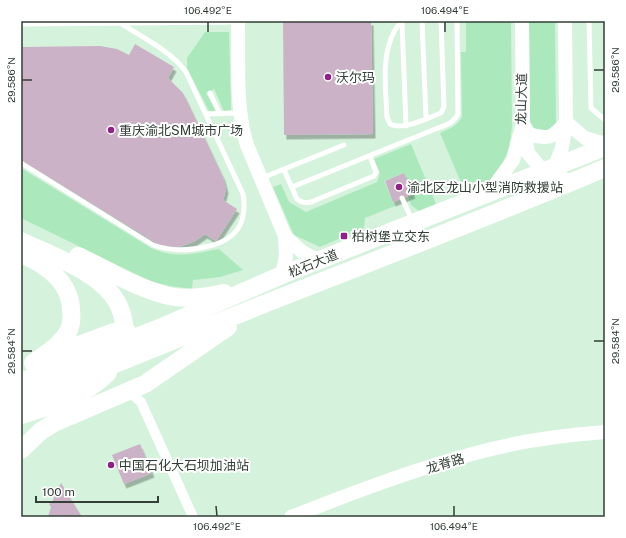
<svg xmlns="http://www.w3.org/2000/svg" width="626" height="538" font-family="'Public Sans','Noto Sans SC',sans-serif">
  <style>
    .green { fill: #abe9bd }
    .building { fill: #ccb2c7; filter: url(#shadow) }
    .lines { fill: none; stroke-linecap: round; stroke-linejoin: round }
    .lane { stroke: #fff; stroke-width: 5 }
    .street { stroke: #fff; stroke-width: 10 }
    .secondary { stroke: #fff; stroke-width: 14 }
    .highway { stroke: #fff; stroke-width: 18 }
    .ticks { fill: none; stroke: #333e36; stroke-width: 1.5 }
    .poi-dot { fill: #8e2286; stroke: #fff; stroke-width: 1.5 }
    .labels { text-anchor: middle; stroke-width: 4; stroke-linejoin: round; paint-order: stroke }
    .poi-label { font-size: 13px; fill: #333e36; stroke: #fff; text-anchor: start }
    .street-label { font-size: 13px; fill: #333e36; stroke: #fff }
    .neatline { fill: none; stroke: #333e36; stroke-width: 1.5 }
    .ticks-label { font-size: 10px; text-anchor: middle; fill: #333e36 }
  </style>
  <defs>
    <filter id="shadow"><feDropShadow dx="2.5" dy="4.5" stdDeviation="0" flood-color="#0004"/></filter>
  </defs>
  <rect width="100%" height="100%" fill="#d5f2dc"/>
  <!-- green -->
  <path class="green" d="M 466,21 L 511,21 L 512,125 C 510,152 503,171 481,188 L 480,185 L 465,192 L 440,133 C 449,129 457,126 462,117 L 461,52 L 466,52 Z
    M 529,21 L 555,21 L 556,123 L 549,131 L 536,131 L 530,122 Z
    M 205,32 L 229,32 L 231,110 L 224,111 L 214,89 L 206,93 L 216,111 L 209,111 L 187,68 L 187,58 Z
    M 411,144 L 436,204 L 419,211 L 411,205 L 408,196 L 413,194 L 404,173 L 384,181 L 395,206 L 365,218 L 364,228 L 320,247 L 294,235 L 273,187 L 281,184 L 289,202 L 306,212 L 377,182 L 380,173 L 374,159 Z
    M 21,168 L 151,248 C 176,259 193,254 219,249 L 243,270 L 220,277 L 193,280 L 192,289 L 170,286 L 150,281 L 21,218 Z"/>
  <!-- building -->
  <path class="building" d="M 283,21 L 371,21 L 373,134 L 284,135 Z
    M 135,44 L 174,67 L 168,78 L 183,93 L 187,101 L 223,177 L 226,189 L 223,200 L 237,209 L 216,241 L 205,234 L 195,241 L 182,246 L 174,247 L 158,244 L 21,160 L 21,47 L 100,46 L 117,49 L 129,55 Z
    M 404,173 L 413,194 L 393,202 L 385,181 Z
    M 140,444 L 152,473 L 124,484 L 112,455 Z
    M 61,483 L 82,517 L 48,517 L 51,507 L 49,504 L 52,502 Z"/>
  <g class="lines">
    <!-- lane -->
    <path class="lane" d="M 401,21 C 399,25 395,29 393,34 C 381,59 386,90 387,117 L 390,124 C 404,131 427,118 441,113 L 444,107 L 441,21
      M 402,21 L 406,126
      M 422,21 L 426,118
      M 589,21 L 591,108 L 605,120
      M 21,24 L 238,22
      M 210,93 L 220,114
      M 206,114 L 239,113
      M 21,163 L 153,245 C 171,251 186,251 205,247 C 235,241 248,225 243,194 L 186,72 C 171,51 142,37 120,23
      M 284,170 L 297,199 C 302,203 305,203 311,202 L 374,176 L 376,172 L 370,156
      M 262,178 L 344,145
      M 292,187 L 438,128 C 446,125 454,123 458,114 L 457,21
      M 402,198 L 412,220"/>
    <!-- street -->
    <path class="street" d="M 124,393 L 134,396 L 141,402 L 193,517"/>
    <!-- secondary -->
    <path class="secondary" d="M 238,21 C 239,60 235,108 247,145 L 285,236 L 286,256 L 282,275
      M 565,21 L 566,122 L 585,138 L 605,144
      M 523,124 L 529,134 C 549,140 553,138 566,122
      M 524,128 L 528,153 L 543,171 L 551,175 L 573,182
      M 553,172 L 562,148 L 566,122
      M 490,192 L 513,160 L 523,123 L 522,21
      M 285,236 L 301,251 L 319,261
      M 291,517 C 357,491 428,464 496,448 C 532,439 568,435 605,432"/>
    <!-- highway -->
    <path class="highway" d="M 21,241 C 52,256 104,273 119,306 C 121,310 122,315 123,318 C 125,328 126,342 122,352
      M 21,254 C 45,264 71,282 71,311 C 72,318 71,326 68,332 C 60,346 45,354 33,363
      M 78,256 C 106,269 140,290 169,296 C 186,300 206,297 224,293
      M 47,357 L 114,332 L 127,331
      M 21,381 L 38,376 L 164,326 L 282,275 L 524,179 L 605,147
      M 21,400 L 43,393 C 118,363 193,332 269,302 C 381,258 494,215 605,168
      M 21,415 C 52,406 85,396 108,373
      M 21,450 L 41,431 L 54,423 L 145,384 L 228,327"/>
  </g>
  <!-- ticks -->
  <path class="ticks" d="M 208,22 L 208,32M 445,22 L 445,32M 594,70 L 604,70M 22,80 L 32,80M 594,341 L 604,341M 22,351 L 32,351M 216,506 L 217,516M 454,506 L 454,516"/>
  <!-- markers -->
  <g class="poi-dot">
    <circle cx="328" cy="77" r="4"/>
    <circle cx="111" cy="130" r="4"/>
    <circle cx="399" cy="187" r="4"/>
    <rect x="340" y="232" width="8" height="8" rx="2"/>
    <circle cx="111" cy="465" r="4"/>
  </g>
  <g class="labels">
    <!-- poi labels -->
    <g class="poi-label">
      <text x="336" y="82">沃尔玛</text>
      <text x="119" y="135">重庆渝北SM城市广场</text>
      <text x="407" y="192">渝北区龙山小型消防救援站</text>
      <text x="352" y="241">柏树堡立交东</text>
      <text x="119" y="470">中国石化大石坝加油站</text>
    </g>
    <!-- street labels -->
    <g class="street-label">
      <text transform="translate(521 99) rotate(-89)" y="5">龙山大道</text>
      <text transform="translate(313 263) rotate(-22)" y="5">松石大道</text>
      <text transform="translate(445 463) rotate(-17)" y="5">龙脊路</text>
    </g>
  </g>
  <!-- border -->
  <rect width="626" height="538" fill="none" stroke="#ffffff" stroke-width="44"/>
  <!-- scale -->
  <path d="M36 496v6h122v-6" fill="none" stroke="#333e36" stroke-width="2"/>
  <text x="42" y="496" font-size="12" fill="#333e36" stroke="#ffffff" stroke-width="3" paint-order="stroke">100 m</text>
  <rect x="22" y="22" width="582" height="494" class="neatline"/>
  <g class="ticks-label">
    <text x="208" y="14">106.492°E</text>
    <text x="445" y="14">106.494°E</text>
    <text transform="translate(615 70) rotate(-90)" y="4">29.586°N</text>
    <text transform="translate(11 80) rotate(-90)" y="4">29.586°N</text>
    <text transform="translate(615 341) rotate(-90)" y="4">29.584°N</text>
    <text transform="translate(11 351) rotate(-90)" y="4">29.584°N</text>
    <text x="217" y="530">106.492°E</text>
    <text x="454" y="530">106.494°E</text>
  </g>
</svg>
